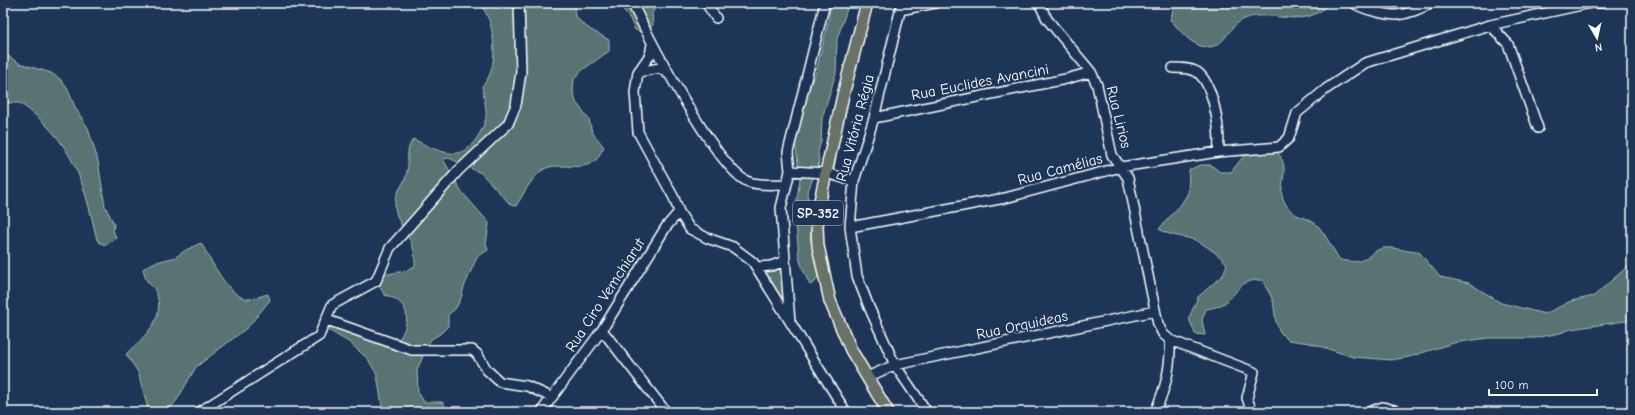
<svg xmlns="http://www.w3.org/2000/svg" width="1635" height="415" font-family="'Comic Neue',sans-serif">
  <style>
    .green { fill: #587371; stroke: #acb9b8 }
    .lines { fill: none; stroke-linecap: round; stroke-linejoin: round }
    .minor-casing { stroke: #fff; stroke-width: 12 }
    .major-casing { stroke: #fff; stroke-width: 14 }
    .minor { stroke: #1d3557; stroke-width: 9 }
    .major { stroke: #697266; stroke-width: 11 }
    .labels { text-anchor: middle; stroke-width: 3.5; stroke-linejoin: round; paint-order: stroke }
    .shield { fill: #1d3557; stroke: #bbc2cd; stroke-width: 1 }
    .shield-label { font-size: 14px; font-weight: bold; fill: #fff }
    .street-label { font-size: 15px; fill: #fff; stroke: #1d3557 }
  </style>
  <rect width="100%" height="100%" fill="#1d3557"/>
  <filter id="ink" filterUnits="userSpaceOnUse"><feTurbulence type="fractalNoise" baseFrequency=".025" numOctaves="2"/><feDisplacementMap in="SourceGraphic" scale="8" xChannelSelector="R" yChannelSelector="G"/><feConvolveMatrix kernelMatrix="1 2 1 2 8 2 1 2 1" color-interpolation-filters="sRGB"/></filter>
  <g filter="url(#ink)">
    <!-- green -->
    <path class="green" d="M 481,3 L 577,3 L 574,13 C 584,29 593,30 609,40 L 609,51 L 581,71 L 574,79 L 573,91 L 576,102 L 589,120 L 592,132 L 604,147 C 601,151 599,157 596,160 C 583,173 559,161 544,169 C 531,177 524,194 516,206 L 511,205 L 481,173 L 449,158 L 443,159 L 461,191 L 489,223 L 486,244 L 488,250 L 477,257 L 464,287 L 461,298 L 456,308 L 448,315 L 448,326 L 440,334 L 430,340 L 417,370 L 418,392 L 424,402 L 442,402 L 450,412 L 383,412 L 377,375 L 368,359 L 350,343 L 330,331 L 318,330 L 319,328 L 340,321 C 361,339 371,346 400,338 C 412,318 408,301 385,295 L 379,286 L 382,275 L 405,271 L 415,266 C 415,259 415,252 412,245 C 407,231 394,219 395,203 C 395,191 406,183 407,172 C 410,157 404,154 413,139 C 426,145 443,155 457,153 C 472,151 484,129 486,117 C 487,108 483,95 482,86 C 498,71 495,38 489,20 C 487,14 483,9 481,3 Z
      M 619,3 L 659,3 L 652,13 L 653,25 L 645,33 L 635,30 L 630,19 Z
      M 830,3 L 849,3 L 837,39 L 836,73 L 822,118 L 821,141 L 818,152 L 819,163 L 807,193 L 812,217 L 810,239 L 820,270 L 816,281 L 810,285 L 802,267 L 799,257 L 795,212 L 800,179 L 794,134 L 807,93 L 816,72 L 829,18 Z
      M 1175,3 L 1329,3 C 1304,34 1265,4 1239,22 C 1227,30 1224,48 1206,47 C 1189,45 1181,30 1170,20 Z
      M 3,53 L 19,63 L 51,73 L 60,79 L 67,88 L 76,109 L 88,128 L 98,161 L 105,206 L 114,224 L 113,230 L 116,238 L 106,245 L 100,243 L 97,240 C 83,179 73,141 20,103 L 3,103 Z
      M 1273,146 C 1278,152 1283,159 1284,167 C 1285,179 1278,192 1285,203 C 1294,220 1308,215 1319,227 C 1327,237 1333,250 1340,260 C 1348,261 1355,263 1362,260 C 1370,257 1375,249 1384,248 C 1396,247 1407,252 1419,252 L 1440,277 L 1469,283 L 1501,303 L 1545,314 L 1571,301 L 1594,296 L 1628,266 L 1632,265 L 1632,320 L 1571,329 L 1560,333 L 1535,338 L 1488,338 L 1453,343 L 1409,357 L 1391,360 L 1353,357 L 1310,343 L 1288,340 L 1280,332 L 1276,322 L 1273,300 L 1262,280 C 1239,280 1241,289 1227,301 C 1221,306 1214,308 1206,309 L 1202,320 L 1205,335 L 1195,334 L 1189,318 L 1198,297 L 1223,275 L 1227,264 C 1221,256 1202,242 1192,239 C 1180,236 1170,236 1159,229 L 1182,203 L 1188,193 L 1189,170 L 1200,165 L 1211,165 L 1220,172 L 1231,172 L 1246,153 Z
      M 201,243 C 210,258 229,299 249,299 C 255,299 262,295 268,294 L 270,300 L 248,327 L 196,367 L 177,400 L 167,412 L 152,412 L 148,409 L 138,372 L 126,354 C 144,337 168,318 155,290 C 153,286 149,284 147,281 C 145,278 144,272 143,269 L 153,263 L 176,257 L 186,250 Z
      M 783,264 L 787,315 L 760,269 Z"/>
    <g class="lines">
      <!-- minor casing -->
      <g class="minor-casing">
        <path id="minor" d="M 632,3 C 648,36 718,172 749,182 C 761,186 774,184 786,184
          M 706,3 L 716,18
          M 902,3 L 874,118 L 854,181 L 850,227 L 857,276 L 869,307 L 895,365 L 927,412
          M 1039,3 L 1047,19 L 1091,72 L 1097,85 L 1112,155 L 1128,178 L 1158,324 L 1163,334 L 1170,340 L 1254,372 L 1247,398 L 1252,412
          M 1354,3 C 1361,9 1387,15 1397,15 C 1407,14 1422,9 1430,3
          M 900,10 L 935,3
          M 1490,25 L 1508,44 L 1538,128
          M 652,44 L 650,55 L 638,72 L 635,92 L 638,132 L 674,198 L 679,212 L 690,229 L 707,238 L 733,247 L 753,262 L 846,412
          M 1173,68 C 1181,68 1190,68 1197,72 C 1214,84 1221,133 1218,152
          M 638,72 L 660,68 L 668,74
          M 874,118 L 1066,79 L 1091,72
          M 790,171 L 826,173 L 854,181
          M 850,227 L 1005,198 L 1121,167 L 1218,152 L 1279,147 L 1289,138 L 1297,113 L 1326,89 L 1365,63 L 1490,25 L 1591,3 L 1602,3
          M 756,267 L 771,266 L 785,261
          M 327,320 L 412,350 L 472,350 L 477,354 L 487,370 L 500,382 L 527,386 L 551,397
          M 790,322 L 781,208 L 790,171 L 788,152 L 825,3
          M 602,330 L 666,412
          M 867,377 L 895,365 L 1155,311
          M 199,412 L 319,336 L 332,305 L 376,281 L 390,248 L 458,171 L 508,124 L 516,105 L 521,72 L 519,3
          M 541,412 L 602,330 L 666,227 L 679,212
          M 1155,412 C 1166,387 1171,367 1170,340
          M 1369,412 L 1383,407 L 1402,412"/>
      </g>
      <!-- major casing -->
      <g class="major-casing">
        <path id="major" d="M 867,3 L 843,95 L 819,205 L 817,227 L 818,246 L 830,301 L 851,350 L 888,412"/>
      </g>
      <!-- minor -->
      <use href="#minor" class="minor"/>
      <!-- major -->
      <use href="#major" class="major"/>
    </g>
  </g>
  <g class="labels">
    <!-- shield labels -->
    <rect class="shield" x="793" y="201" width="50" height="24" rx="3"/>
    <g class="shield-label">
      <text x="818" y="218">SP-352</text>
    </g>
    <!-- street labels -->
    <g class="street-label">
      <text transform="translate(980 82) rotate(-11)" y="5">Rua Euclides Avancini</text>
      <text transform="translate(1119 117) rotate(76)" y="5">Rua Lirios</text>
      <text transform="translate(855 128) rotate(-75)" y="5">Rua Vitória Régia</text>
      <text transform="translate(1060 169) rotate(-15)" y="5">Rua Camélias</text>
      <text transform="translate(605 295) rotate(-57)" y="5">Rua Ciro Vemchiarut</text>
      <text transform="translate(1022 325) rotate(-12)" y="5">Rua Orquideas</text>
    </g>
  </g>
  <!-- margin -->
  <rect width="1635" height="415" fill="none" stroke="#1d3557" stroke-width="16"/>
  <rect x="8" y="8" width="1619" height="399" fill="none" stroke="#fff" stroke-width="1.5" filter="url(#ink)"/>
  <!-- north arrow -->
  <g transform="translate(1597 38) rotate(171)" stroke="#1d3557" stroke-width="3" paint-order="stroke">
  <path d="M0-3L7 15L0 10L-7 15Z" fill="#ffffff"/>
  <text y="-6" font-size="11" font-weight="bold" text-anchor="middle" fill="#ffffff">N</text>
  </g>
  <!-- scale -->
  <path d="M1489 389v6h108v-6" fill="none" stroke="#ffffff" stroke-width="2"/>
  <text x="1495" y="389" font-size="12" fill="#ffffff" stroke="#1d3557" stroke-width="3" paint-order="stroke">100 m</text>
</svg>
